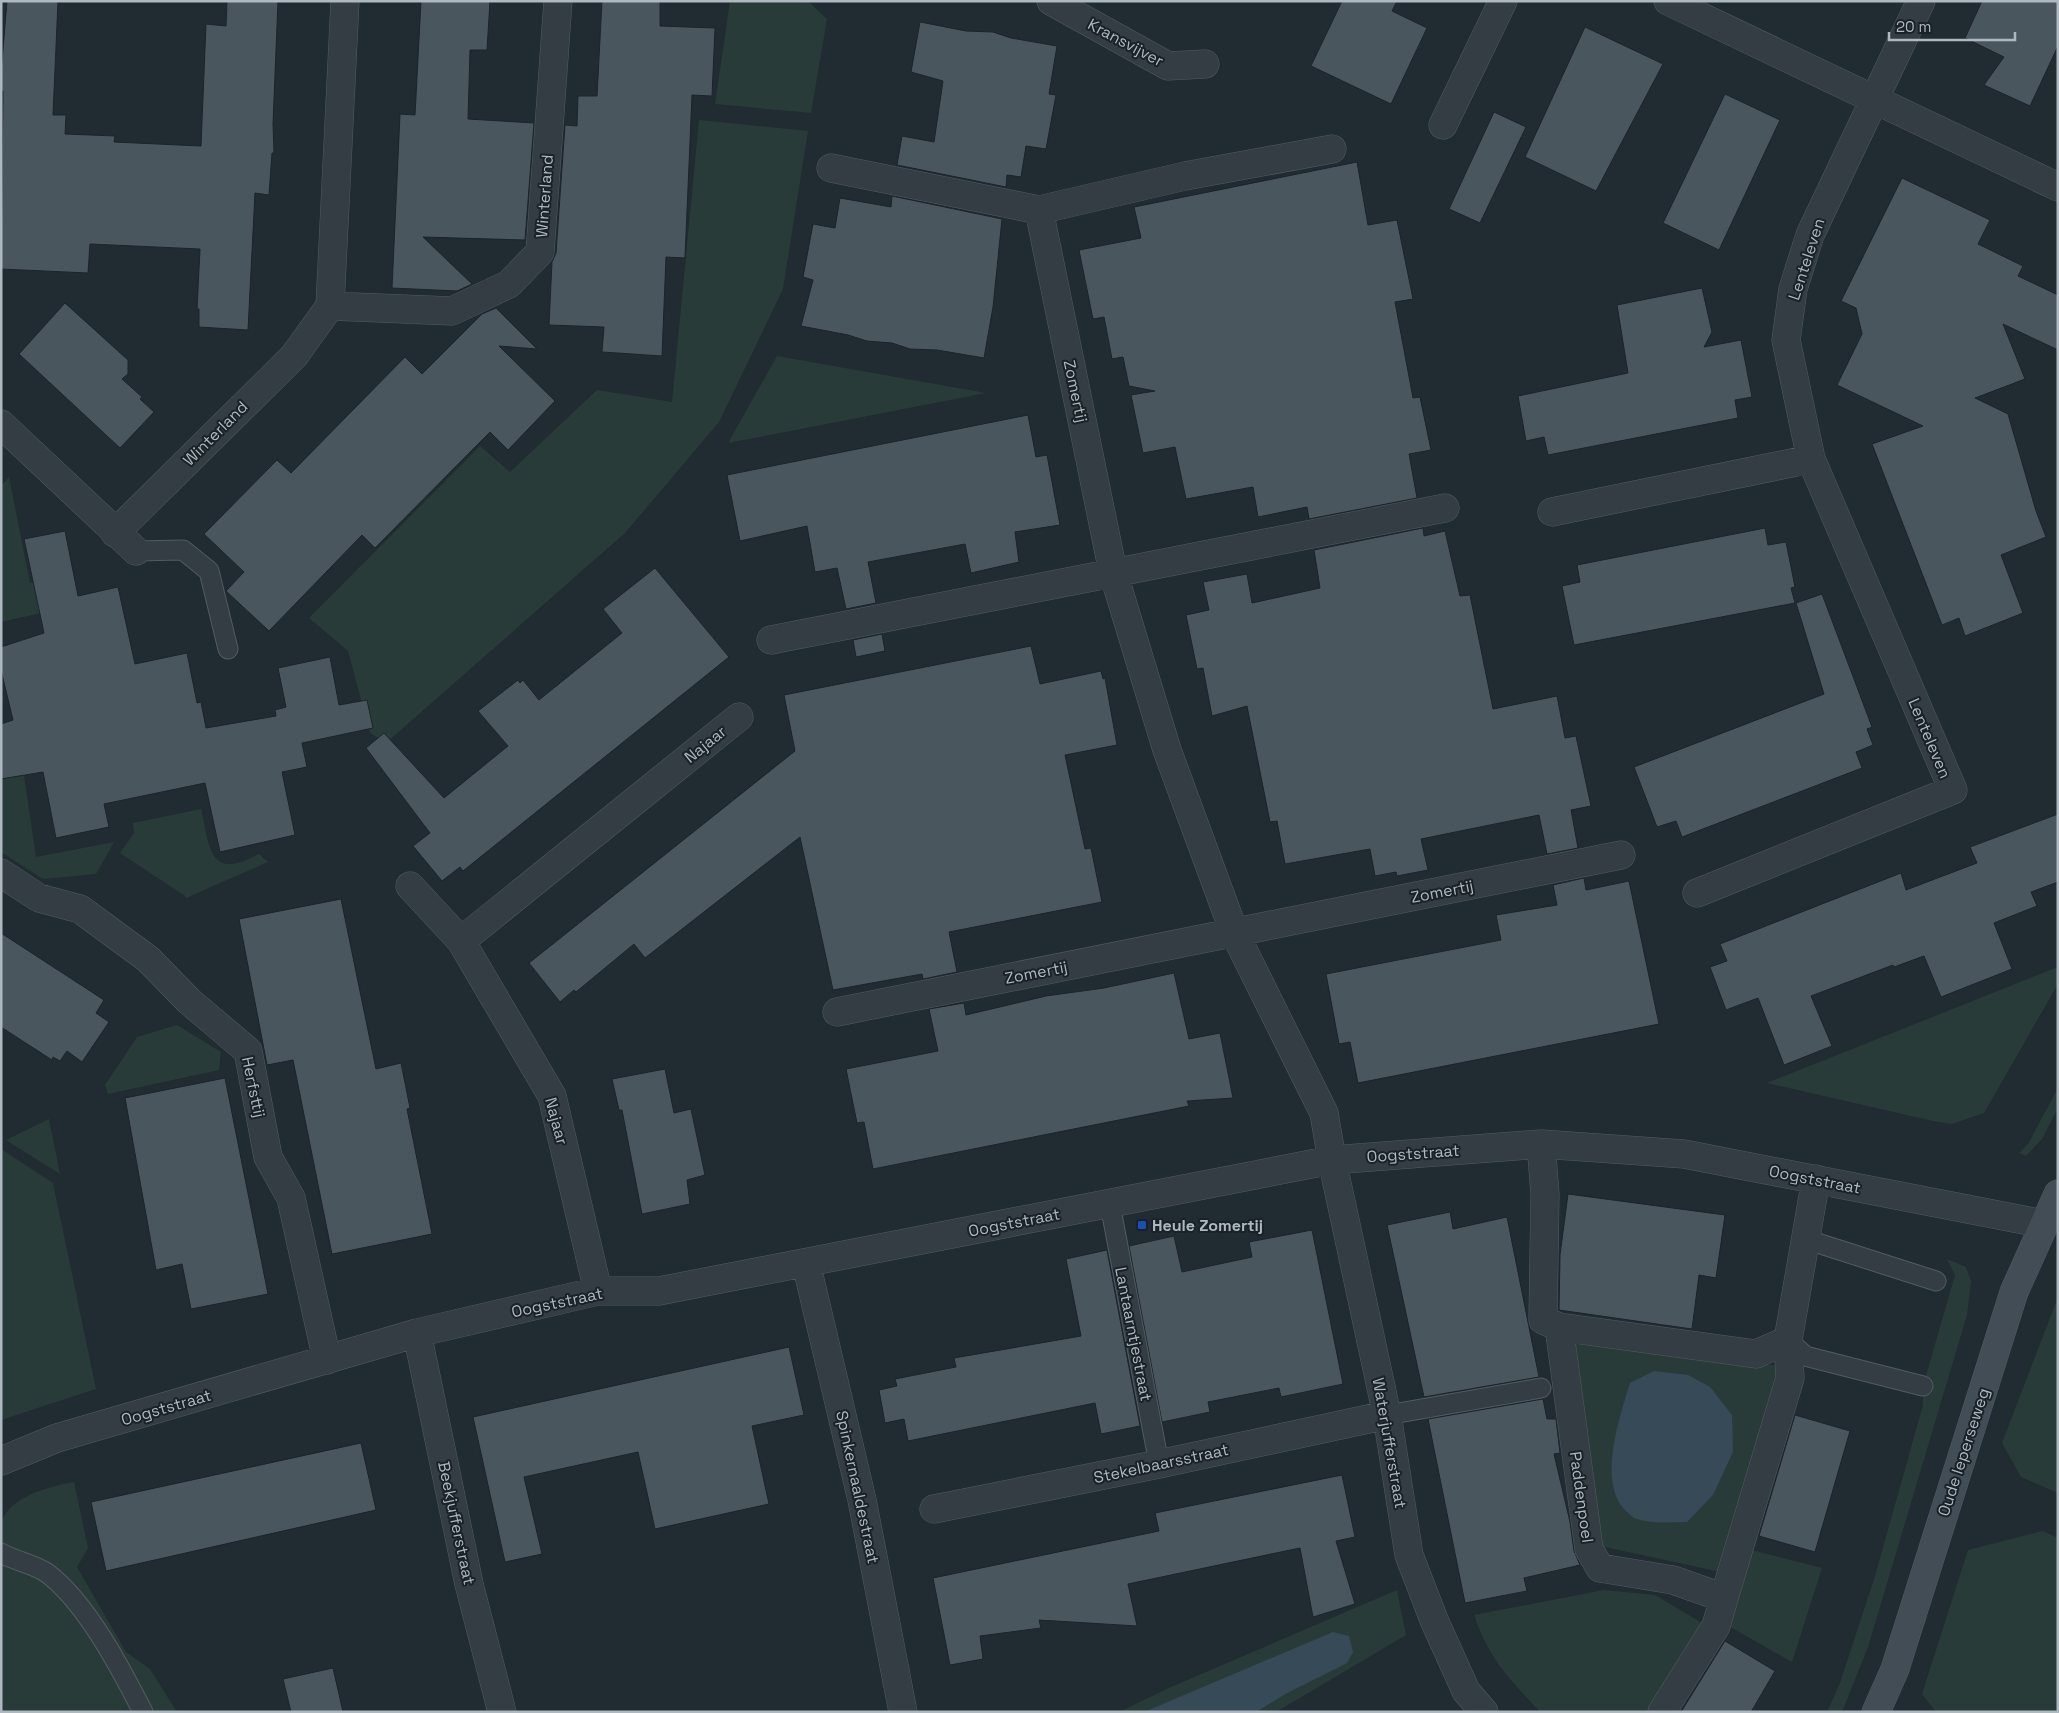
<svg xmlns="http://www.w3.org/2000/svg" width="2059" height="1713" font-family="'Space Grotesk',sans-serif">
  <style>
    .green { fill: #293b38 }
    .water { fill: #364a58 }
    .building { fill: #4a565e; stroke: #1c242a }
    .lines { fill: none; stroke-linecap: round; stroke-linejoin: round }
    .lane-casing { stroke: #525b61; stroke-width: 21 }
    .street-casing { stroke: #525b61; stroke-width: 29 }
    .secondary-casing { stroke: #525b61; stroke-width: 29 }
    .lane { stroke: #343d43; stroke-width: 19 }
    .street { stroke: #343d43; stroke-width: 28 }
    .secondary { stroke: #434d56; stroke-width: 28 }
    .transit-dot { fill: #1a4fb4; stroke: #1a2228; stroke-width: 2 }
    .labels { text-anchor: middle; stroke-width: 4; stroke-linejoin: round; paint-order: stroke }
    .street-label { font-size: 16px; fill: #aeb8c0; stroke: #1a2228 }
    .poi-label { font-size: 16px; font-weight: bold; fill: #aeb8c0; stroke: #1a2228; text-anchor: start }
  </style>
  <rect width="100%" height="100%" fill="#212b32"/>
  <!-- green -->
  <path class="green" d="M 730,1 L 801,1 L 810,3 L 827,19 L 811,113 L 715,104 Z
    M 699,120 L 808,131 L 783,289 L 719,422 L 625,533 L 386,743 L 370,733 L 348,651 L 309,618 L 480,446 L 510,472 L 597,390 L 672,402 Z
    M 777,356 L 986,393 L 728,443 Z
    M 9,477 L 30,583 L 56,578 L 63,608 L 1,622 L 1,486 Z
    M 24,776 L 36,857 L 114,842 L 96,874 L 43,879 L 1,852 L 1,779 Z
    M 201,809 C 210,847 208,882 259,854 L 268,862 L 186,898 L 185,896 L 120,853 L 134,833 L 133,823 Z
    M 2058,967 L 2058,984 L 1984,1113 L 1952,1124 L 1933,1121 L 1767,1083 Z
    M 177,1025 L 221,1052 L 219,1070 L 108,1094 L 105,1085 L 137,1037 Z
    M 2058,1088 L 2058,1108 L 2042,1139 L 2026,1156 L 2019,1153 L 2028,1144 Z
    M 49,1119 L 60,1174 L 6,1140 Z
    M 1,1149 L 53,1183 L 96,1389 L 1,1420 Z
    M 1947,1259 L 1966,1267 L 1971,1281 L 1967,1315 L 1868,1647 L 1842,1712 L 1827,1712 L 1840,1683 L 1875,1576 L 1923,1405 L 1923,1386 L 1955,1275 Z
    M 2058,1297 L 2058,1493 L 2021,1477 L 2002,1443 Z
    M 1570,1337 L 1778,1366 L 1721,1572 L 1600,1546 Z
    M 74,1482 L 88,1548 L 77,1567 L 126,1652 L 150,1669 L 177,1712 L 1,1712 L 1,1522 C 12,1495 49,1487 74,1482 Z
    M 2043,1531 L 2058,1538 L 2058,1712 L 1936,1712 L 1922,1694 L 1968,1550 Z
    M 1748,1549 L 1822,1568 L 1792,1662 L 1727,1625 Z
    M 1397,1590 L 1406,1635 L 1276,1712 L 1119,1712 L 1171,1687 Z
    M 1604,1590 L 1655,1595 L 1702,1623 L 1647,1712 L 1540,1712 C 1509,1678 1489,1659 1474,1615 Z"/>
  <!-- water -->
  <path class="water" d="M 1654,1371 L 1688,1375 L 1710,1387 L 1732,1415 L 1733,1452 L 1713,1495 L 1687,1522 C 1671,1522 1653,1524 1637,1519 C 1632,1518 1629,1513 1625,1510 C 1597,1482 1620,1416 1630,1383 Z
    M 1333,1632 L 1349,1636 L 1353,1652 L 1347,1663 L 1287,1693 L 1256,1712 L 1144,1712 Z"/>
  <!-- building -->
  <path class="building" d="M 7,1 L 58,1 L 53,115 L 66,115 L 65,134 L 115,136 L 114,142 L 201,146 L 206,24 L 226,26 L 227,1 L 278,1 L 273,124 L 274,153 L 272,153 L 269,195 L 255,193 L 248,330 L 199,327 L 199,309 L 197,309 L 200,249 L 90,244 L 88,273 L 1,269 L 3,91 L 1,91 L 1,73 Z
    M 421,1 L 490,1 L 487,50 L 470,50 L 468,119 L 534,123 L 525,240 L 423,237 L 472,284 L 457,291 L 392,288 L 400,114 L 415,115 Z
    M 602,1 L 660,1 L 660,26 L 715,28 L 712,96 L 692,95 L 685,258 L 666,257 L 662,356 L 602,352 L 604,327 L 549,325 L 552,262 L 556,253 L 565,125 L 577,126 L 578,96 L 597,96 Z
    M 1342,1 L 1397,1 L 1392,11 L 1427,28 L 1391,104 L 1311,66 Z
    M 1982,1 L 2058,1 L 2058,46 L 2030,106 L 1984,85 L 2004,57 L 1965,38 Z
    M 920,22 L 966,31 L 993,32 L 1011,38 L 1057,46 L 1049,94 L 1056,95 L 1046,149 L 1026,146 L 1021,177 L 1007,175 L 1006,187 L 897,165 L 902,136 L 934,142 L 943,81 L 911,72 Z
    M 1585,27 L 1663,64 L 1596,191 L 1525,157 Z
    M 1725,94 L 1780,120 L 1719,250 L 1663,223 Z
    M 1494,112 L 1526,127 L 1480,223 L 1449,209 Z
    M 1357,162 L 1368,225 L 1397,220 L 1413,299 L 1395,302 L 1413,398 L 1420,397 L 1431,450 L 1409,454 L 1417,498 L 1309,519 L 1307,507 L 1258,517 L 1253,487 L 1186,499 L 1175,447 L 1143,453 L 1131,395 L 1155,391 L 1129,386 L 1123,357 L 1112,359 L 1104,317 L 1093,319 L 1079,250 L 1141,238 L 1134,207 Z
    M 1902,178 L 1990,220 L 1978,244 L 2023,266 L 2018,276 L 2058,295 L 2058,350 L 2003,324 L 2025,379 L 1975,398 L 2008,414 L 2036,511 L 2046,537 L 2001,555 L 2023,613 L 1965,636 L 1959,618 L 1942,625 L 1872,444 L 1923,426 L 1837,385 L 1862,334 L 1856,308 L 1841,301 Z
    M 892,196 L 1002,219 L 993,307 L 984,358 L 937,350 L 910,349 L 892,343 L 867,341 L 848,335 L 801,326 L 813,280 L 803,277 L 813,224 L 835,228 L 840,198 L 891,207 Z
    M 1702,288 L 1712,332 L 1704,347 L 1741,340 L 1752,397 L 1735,400 L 1738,418 L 1548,455 L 1544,437 L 1526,441 L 1518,396 L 1628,373 L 1617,305 Z
    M 65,303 L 128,360 L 128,374 L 122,379 L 142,397 L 140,399 L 154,412 L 120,448 L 19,354 Z
    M 496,308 L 537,349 L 499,346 L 555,401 L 508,450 L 490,432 L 375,548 L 362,535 L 269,631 L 226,591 L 244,572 L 204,534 L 277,460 L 291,473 L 405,357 L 422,374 L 482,314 Z
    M 1028,415 L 1036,457 L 1047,455 L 1060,525 L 1015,532 L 1019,562 L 971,573 L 965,544 L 868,562 L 876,603 L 846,609 L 837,568 L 815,572 L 807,526 L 740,541 L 727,475 Z
    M 1423,528 L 1424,536 L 1445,531 L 1460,596 L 1470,595 L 1493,709 L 1557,696 L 1565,738 L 1576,736 L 1591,806 L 1571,810 L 1578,848 L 1547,854 L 1539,815 L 1421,839 L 1428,870 L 1397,876 L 1396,872 L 1375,876 L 1370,849 L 1285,864 L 1277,821 L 1270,822 L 1247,706 L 1212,716 L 1203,668 L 1197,669 L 1186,615 L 1209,610 L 1203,582 L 1247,574 L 1252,603 L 1320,588 L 1314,550 Z
    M 1765,528 L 1768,545 L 1786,542 L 1795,587 L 1791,588 L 1795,603 L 1574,645 L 1562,586 L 1580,582 L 1577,565 Z
    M 65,531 L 78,596 L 118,587 L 135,664 L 187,653 L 197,703 L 201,702 L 206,728 L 276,716 L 275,710 L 286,707 L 278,668 L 330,657 L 339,705 L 367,700 L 373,728 L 302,743 L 307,767 L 282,772 L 295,835 L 220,852 L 205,783 L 104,804 L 109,827 L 56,838 L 43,772 L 1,779 L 1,724 L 13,720 L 1,670 L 1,647 L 44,633 L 24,539 Z
    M 655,568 L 729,657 L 463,871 L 460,867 L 442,881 L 413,846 L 430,833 L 366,748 L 384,733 L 444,798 L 508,746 L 478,711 L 518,680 L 520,683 L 523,680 L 539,700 L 622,633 L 603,609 Z
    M 1822,594 L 1872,727 L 1867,729 L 1873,745 L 1856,752 L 1862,768 L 1682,837 L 1676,821 L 1657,827 L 1634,767 L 1824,694 L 1796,603 Z
    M 882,634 L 885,651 L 856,657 L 853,640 Z
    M 1031,646 L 1040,684 L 1101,671 L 1103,679 L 1105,678 L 1117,745 L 1065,755 L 1085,849 L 1091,848 L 1102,902 L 949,932 L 957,972 L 923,979 L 922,974 L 833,990 L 800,837 L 645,958 L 634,944 L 576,992 L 574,990 L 560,1002 L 529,963 L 795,751 L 784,695 Z
    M 2058,814 L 2058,882 L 2031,892 L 2037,906 L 1994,923 L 2012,969 L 1941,997 L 1924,956 L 1894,967 L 1893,965 L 1811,996 L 1832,1046 L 1784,1065 L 1758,998 L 1726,1010 L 1710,967 L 1727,961 L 1720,944 L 1901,873 L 1906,890 L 1977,863 L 1970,847 Z
    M 1584,878 L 1586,890 L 1629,881 L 1659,1024 L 1358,1083 L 1350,1042 L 1339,1044 L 1326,974 L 1501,940 L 1496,915 L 1557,905 L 1553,885 Z
    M 341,899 L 376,1069 L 401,1063 L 410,1108 L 407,1109 L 432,1234 L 332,1254 L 293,1060 L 267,1065 L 239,919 Z
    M 1,933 L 104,1000 L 96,1013 L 109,1022 L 82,1062 L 67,1051 L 60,1061 L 53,1057 L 52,1060 L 1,1027 Z
    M 1174,973 L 1189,1039 L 1220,1033 L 1233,1098 L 1187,1101 L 1189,1106 L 873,1169 L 864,1122 L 857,1123 L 846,1069 L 938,1051 L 929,1009 L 964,1003 L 966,1015 L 1046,996 L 1104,988 Z
    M 665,1069 L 674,1113 L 691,1109 L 705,1175 L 687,1180 L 690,1204 L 642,1214 L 622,1110 L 619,1110 L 612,1079 Z
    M 225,1078 L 268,1294 L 191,1309 L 182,1264 L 156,1270 L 125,1098 Z
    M 1568,1194 L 1725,1215 L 1716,1278 L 1699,1275 L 1692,1329 L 1559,1310 L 1560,1255 Z
    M 1450,1212 L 1453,1229 L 1507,1217 L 1539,1377 L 1424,1397 L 1387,1225 Z
    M 1312,1230 L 1343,1384 L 1281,1397 L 1279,1388 L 1208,1402 L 1210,1412 L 1162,1422 L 1129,1246 L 1174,1236 L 1182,1272 L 1252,1257 L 1249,1242 Z
    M 1107,1250 L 1140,1426 L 1101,1434 L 1095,1403 L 908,1441 L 904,1419 L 885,1423 L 879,1390 L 897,1386 L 895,1379 L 956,1367 L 954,1358 L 1081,1336 L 1066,1259 Z
    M 789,1347 L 804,1415 L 752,1426 L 769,1504 L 655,1529 L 638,1452 L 524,1477 L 542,1554 L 505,1562 L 473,1417 Z
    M 1543,1399 L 1547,1419 L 1556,1419 L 1560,1453 L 1554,1454 L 1570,1522 L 1574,1551 L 1580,1565 L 1524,1578 L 1527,1591 L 1465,1603 L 1428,1419 Z
    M 1795,1415 L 1850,1431 L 1815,1552 L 1759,1536 Z
    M 361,1443 L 376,1510 L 106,1571 L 91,1502 Z
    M 1342,1475 L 1355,1537 L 1336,1541 L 1355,1604 L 1313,1617 L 1300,1548 L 1128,1584 L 1137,1626 L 1039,1620 L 1041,1628 L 980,1636 L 983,1659 L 950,1665 L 933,1578 L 1159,1531 L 1155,1513 Z
    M 1725,1641 L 1775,1671 L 1751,1712 L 1681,1712 Z
    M 333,1668 L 343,1712 L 291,1712 L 283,1679 Z"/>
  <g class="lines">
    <!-- lane casing -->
    <g class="lane-casing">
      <path id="lane" d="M 136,551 L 183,550 L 209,571 L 228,649
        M 1110,1204 L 1159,1464
        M 1805,1239 L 1936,1281
        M 1788,1340 L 1805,1356 L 1923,1386
        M 1387,1415 L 1541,1388
        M 1,1553 C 15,1561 34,1564 47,1573 C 86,1602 121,1669 143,1712"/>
    </g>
    <!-- street casing -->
    <g class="street-casing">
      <path id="street" d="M 1051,1 L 1168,66 L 1205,64
        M 1668,1 L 2058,187
        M 1443,125 L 1503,1
        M 831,168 L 1039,210 L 1185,176 L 1332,149
        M 1039,210 L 1113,572 L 1167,750 L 1234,932 L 1324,1113 L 1332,1160 L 1387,1415 L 1409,1555 L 1434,1620 L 1466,1691 L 1484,1712
        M 330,306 L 452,311 L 509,284 L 540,252 L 558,1
        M 1,424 L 136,551
        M 1552,512 L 1811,459
        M 115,533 L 294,356 L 330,306 L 345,1
        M 771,640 L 1445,508
        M 1,873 L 39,898 L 80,909 L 148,959 L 189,1001 L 248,1051 L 268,1157 L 291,1198 L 327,1360
        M 410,886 L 461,941 L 552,1096 L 598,1291
        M 1697,893 L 1953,790 L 1811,459 L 1786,340 L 1793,289 L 1810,235 L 1921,1
        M 461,941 L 739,717
        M 837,1012 L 1621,855
        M 1541,1144 L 1545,1194 L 1543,1320 L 1559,1327
        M 806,1263 L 862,1500 L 903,1712
        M 417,1333 L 469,1584 L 502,1712
        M 1788,1340 L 1816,1179
        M 1,1461 L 57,1438 L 417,1333 L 598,1291 L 659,1291 L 1332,1160 L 1541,1144 L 1684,1154 L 2044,1224
        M 934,1509 L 1159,1464 L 1387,1415
        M 1662,1712 L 1716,1626 L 1724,1598 L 1673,1580 L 1600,1568 L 1589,1549 L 1559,1327 L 1756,1354 L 1788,1340 L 1790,1378 L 1724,1598"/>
    </g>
    <!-- secondary casing -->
    <g class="secondary-casing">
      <path id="secondary" d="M 1876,1712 L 1895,1669 L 2014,1292 L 2058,1194"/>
    </g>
    <!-- lane -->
    <use href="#lane" class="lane"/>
    <!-- street -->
    <use href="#street" class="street"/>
    <!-- secondary -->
    <use href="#secondary" class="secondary"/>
  </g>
  <!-- markers -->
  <rect class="transit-dot" x="1137" y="1220" width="10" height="10" rx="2.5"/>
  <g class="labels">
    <!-- street labels -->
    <g class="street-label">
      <text transform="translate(1126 42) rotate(28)" y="6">Kransvijver</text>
      <text transform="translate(544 196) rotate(-86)" y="6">Winterland</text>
      <text transform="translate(1806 259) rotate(-72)" y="6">Lenteleven</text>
      <text transform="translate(1076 391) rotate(78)" y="6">Zomertij</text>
      <text transform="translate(215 433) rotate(-45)" y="6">Winterland</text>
      <text transform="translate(1930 738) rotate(67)" y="6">Lenteleven</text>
      <text transform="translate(705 744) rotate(-39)" y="6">Najaar</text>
      <text transform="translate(1442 891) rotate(-11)" y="6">Zomertij</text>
      <text transform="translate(1036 972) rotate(-11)" y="6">Zomertij</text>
      <text transform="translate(254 1087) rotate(78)" y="6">Herfsttij</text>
      <text transform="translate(557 1121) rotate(75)" y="6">Najaar</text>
      <text transform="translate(1413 1153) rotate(-4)" y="6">Oogststraat</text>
      <text transform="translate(1815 1179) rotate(11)" y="6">Oogststraat</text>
      <text transform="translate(1014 1222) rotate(-11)" y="6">Oogststraat</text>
      <text transform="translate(557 1302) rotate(-12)" y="6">Oogststraat</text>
      <text transform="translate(1134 1334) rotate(79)" y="6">Lantaarntjestraat</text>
      <text transform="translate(166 1407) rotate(-16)" y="6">Oogststraat</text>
      <text transform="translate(1390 1443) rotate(80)" y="6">Waterjufferstraat</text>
      <text transform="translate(1963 1452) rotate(-72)" y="6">Oude Ieperseweg</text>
      <text transform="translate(1161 1463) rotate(-12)" y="6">Stekelbaarsstraat</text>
      <text transform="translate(858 1487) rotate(78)" y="6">Spinkernaaldestraat</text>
      <text transform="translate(1582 1497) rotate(82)" y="6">Paddenpoel</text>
      <text transform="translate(457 1523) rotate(78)" y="6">Beekjufferstraat</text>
    </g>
    <!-- poi labels -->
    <g class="poi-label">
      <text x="1152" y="1231">Heule Zomertij</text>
    </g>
  </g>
  <!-- border -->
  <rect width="2059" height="1713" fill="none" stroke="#aeb8c0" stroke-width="5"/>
  <!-- scale -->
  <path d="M1889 32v8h126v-8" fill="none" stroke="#aeb8c0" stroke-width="2.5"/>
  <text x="1896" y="32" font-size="15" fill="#aeb8c0" stroke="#1a2228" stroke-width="4" paint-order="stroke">20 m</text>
</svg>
